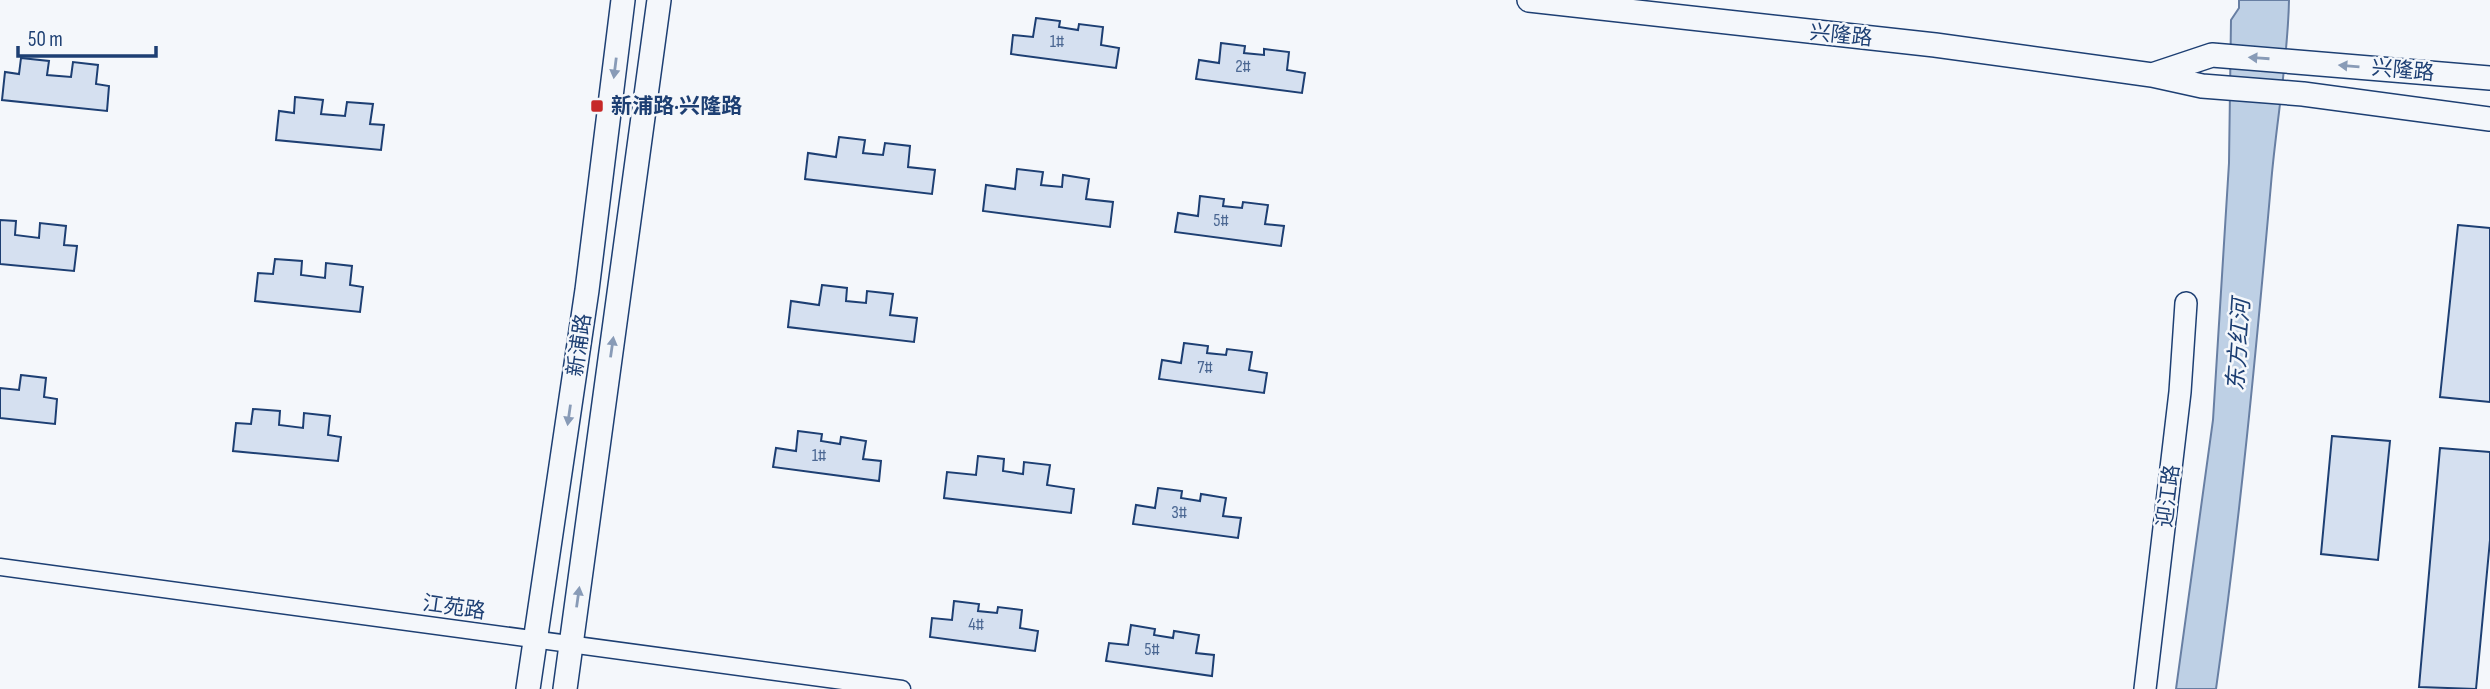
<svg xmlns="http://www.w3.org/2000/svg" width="2490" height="689" font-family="'Sofia Sans Condensed','Noto Sans SC',sans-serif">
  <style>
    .water { fill: #bed0e5; stroke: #687fa3; stroke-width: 2 }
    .building { fill: #d5e0f0; stroke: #1d3f73; stroke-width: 2 }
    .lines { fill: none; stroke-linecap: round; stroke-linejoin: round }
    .minor-casing { stroke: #1d3f73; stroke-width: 19 }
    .tertiary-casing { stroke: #1d3f73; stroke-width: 24 }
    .secondary-casing { stroke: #1d3f73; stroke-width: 26 }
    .minor { stroke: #f4f7fb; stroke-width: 16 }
    .tertiary { stroke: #f4f7fb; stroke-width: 21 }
    .secondary { stroke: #f4f7fb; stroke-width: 23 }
    .oneway { fill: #889bb7 }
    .poi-dot { fill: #c62828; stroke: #f4f7fb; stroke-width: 2.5 }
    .labels { text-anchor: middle; stroke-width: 5; stroke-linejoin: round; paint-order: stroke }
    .number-label { font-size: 18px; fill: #4b6792 }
    .street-label { font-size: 21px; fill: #1d3f73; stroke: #f4f7fb }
    .poi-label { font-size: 21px; font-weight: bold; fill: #1d3f73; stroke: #f4f7fb; text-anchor: start }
    .water-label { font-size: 23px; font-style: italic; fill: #1d3f73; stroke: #f4f7fb }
  </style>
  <rect width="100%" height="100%" fill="#f4f7fb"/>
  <!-- water -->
  <path class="water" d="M 2239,0 L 2289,0 C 2288,61 2276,123 2271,184 C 2256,353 2240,521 2216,689 L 2176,689 L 2213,420 L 2229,163 L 2231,20 L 2239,8 Z"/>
  <!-- building -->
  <path class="building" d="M 1036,18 L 1060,21 L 1059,27 L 1078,30 L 1079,24 L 1103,27 L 1101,45 L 1119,48 L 1116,68 L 1011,54 L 1013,35 L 1033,37 Z
    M 1221,43 L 1245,46 L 1244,53 L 1264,55 L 1264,49 L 1289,52 L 1287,70 L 1305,73 L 1302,93 L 1196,79 L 1199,60 L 1219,63 Z
    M 21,58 L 49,61 L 47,75 L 71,77 L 73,62 L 98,65 L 96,84 L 109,86 L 107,111 L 2,100 L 5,72 L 19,74 Z
    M 295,97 L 323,100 L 321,114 L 345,116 L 347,102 L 373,104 L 370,124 L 384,125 L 381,150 L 276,140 L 279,111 L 294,113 Z
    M 839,137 L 865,140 L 863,153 L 883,155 L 885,143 L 910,146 L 908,167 L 935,170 L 932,194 L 805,179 L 808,153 L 836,157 Z
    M 1017,169 L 1043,172 L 1041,185 L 1062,187 L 1063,175 L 1089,179 L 1086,199 L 1113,202 L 1110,227 L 983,211 L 986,185 L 1015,189 Z
    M 1200,196 L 1224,199 L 1223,206 L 1242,208 L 1243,202 L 1268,205 L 1265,224 L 1284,226 L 1281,246 L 1175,232 L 1178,213 L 1198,216 Z
    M 0,220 L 16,221 L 15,235 L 39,238 L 40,223 L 66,226 L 64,245 L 77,246 L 74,271 L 0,264 Z
    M 2458,225 L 2490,228 L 2490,402 L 2440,397 Z
    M 275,259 L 302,261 L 301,275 L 325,278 L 326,263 L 352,266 L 350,285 L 363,287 L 360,312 L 255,301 L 258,273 L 273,274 Z
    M 822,285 L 847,288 L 846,301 L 866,303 L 867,291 L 893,294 L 890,315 L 917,318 L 914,342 L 788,327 L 791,301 L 819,305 Z
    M 1184,343 L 1208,346 L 1207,353 L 1226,355 L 1227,349 L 1252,352 L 1249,370 L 1267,373 L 1264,393 L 1159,379 L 1162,360 L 1181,363 Z
    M 21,375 L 46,378 L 44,397 L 57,399 L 55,424 L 0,418 L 0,388 L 19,390 Z
    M 253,409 L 280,411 L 279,425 L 303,428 L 304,413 L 330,416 L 328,435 L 341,437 L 338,461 L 233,451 L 236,423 L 251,424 Z
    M 798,431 L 822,434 L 821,441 L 840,444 L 841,437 L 866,441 L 863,459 L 881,461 L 879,481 L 773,467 L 776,448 L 796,451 Z
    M 2332,436 L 2390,441 L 2378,560 L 2321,554 Z
    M 2440,448 L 2490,452 L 2490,540 L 2476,689 L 2419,687 Z
    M 978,456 L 1004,459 L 1003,471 L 1023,474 L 1024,462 L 1050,465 L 1047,485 L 1074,489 L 1071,513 L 944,498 L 947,472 L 976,475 Z
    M 1158,488 L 1182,491 L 1181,498 L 1200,501 L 1201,494 L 1226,498 L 1223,516 L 1241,518 L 1238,538 L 1133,524 L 1136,505 L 1155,508 Z
    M 954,601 L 979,604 L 978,611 L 997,613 L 998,607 L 1022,610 L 1020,628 L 1038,631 L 1035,651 L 930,637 L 932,618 L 952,620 Z
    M 1131,625 L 1155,629 L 1154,635 L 1173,638 L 1174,631 L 1199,635 L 1196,653 L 1214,655 L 1212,676 L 1106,661 L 1109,643 L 1128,645 Z"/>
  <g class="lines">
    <!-- minor casing -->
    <g class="minor-casing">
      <path id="minor" d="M 0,567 L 902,689"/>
    </g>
    <!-- tertiary casing -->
    <g class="tertiary-casing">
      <path id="tertiary" d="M 2145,689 L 2180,392 L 2186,303"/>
    </g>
    <!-- secondary casing -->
    <g class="secondary-casing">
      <path id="secondary" d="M 1529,0 L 1935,45 L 2152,75 L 2202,86 L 2303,94 L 2490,119
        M 2155,74 L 2212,55 L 2490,78
        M 528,689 L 587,290 L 623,0
        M 565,689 L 659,0"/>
    </g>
    <!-- minor -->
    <use href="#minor" class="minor"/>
    <!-- tertiary -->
    <use href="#tertiary" class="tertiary"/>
    <!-- secondary -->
    <use href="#secondary" class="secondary"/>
  </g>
  <!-- one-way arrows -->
  <defs><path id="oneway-solid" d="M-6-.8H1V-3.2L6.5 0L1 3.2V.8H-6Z" transform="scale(1.75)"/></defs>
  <g class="oneway">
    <use href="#oneway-solid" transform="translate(2259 58) rotate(-176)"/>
    <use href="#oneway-solid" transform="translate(2349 66) rotate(-175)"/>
    <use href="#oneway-solid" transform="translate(615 68) rotate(97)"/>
    <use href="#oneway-solid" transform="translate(612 347) rotate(-82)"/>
    <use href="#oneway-solid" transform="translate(569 415) rotate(98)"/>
    <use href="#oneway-solid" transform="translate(578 597) rotate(-82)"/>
  </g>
  <!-- markers -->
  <rect class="poi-dot" x="590" y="99" width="14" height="14" rx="3.5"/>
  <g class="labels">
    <!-- number labels -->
    <g class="number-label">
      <text x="1057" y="47">1#</text>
      <text x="1243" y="72">2#</text>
      <text x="1221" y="226">5#</text>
      <text x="1205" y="373">7#</text>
      <text x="819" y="461">1#</text>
      <text x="1179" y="518">3#</text>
      <text x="976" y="630">4#</text>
      <text x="1152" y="655">5#</text>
    </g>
    <!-- street labels -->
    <g class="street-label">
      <text transform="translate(1841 35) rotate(6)" y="7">兴隆路</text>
      <text transform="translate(2403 70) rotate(5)" y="7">兴隆路</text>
      <text transform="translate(579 345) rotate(-82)" y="7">新浦路</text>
      <text transform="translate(2168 496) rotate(-83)" y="7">迎江路</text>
      <text transform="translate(454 607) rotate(8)" y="7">江苑路</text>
    </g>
    <!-- poi labels -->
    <g class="poi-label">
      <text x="611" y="113">新浦路·兴隆路</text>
    </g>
    <!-- water labels -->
    <g class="water-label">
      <text transform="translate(2238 345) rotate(-86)" y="8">东方红河</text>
    </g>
  </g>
  <!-- scale -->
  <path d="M18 46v10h138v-10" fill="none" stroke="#1d3f73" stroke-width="3.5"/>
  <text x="28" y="46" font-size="21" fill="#1d3f73" stroke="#f4f7fb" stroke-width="5" paint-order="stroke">50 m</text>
</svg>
